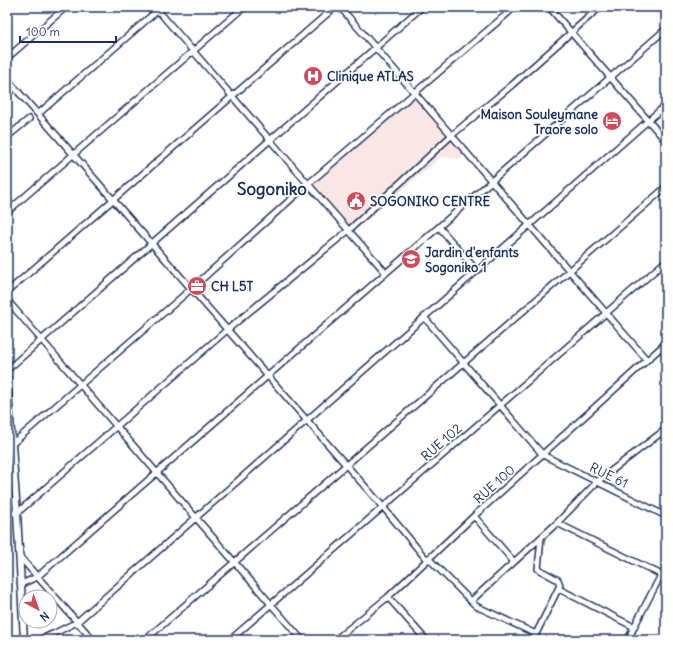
<svg xmlns="http://www.w3.org/2000/svg" width="673" height="647" font-family="Delius,sans-serif">
  <style>
    .built { fill: #f8e7e5 }
    .lines { fill: none; stroke-linecap: round; stroke-linejoin: round }
    .minor-casing { stroke: #1b2f5e; stroke-width: 8 }
    .tertiary-casing { stroke: #1b2f5e; stroke-width: 9 }
    .minor { stroke: #fff; stroke-width: 5 }
    .tertiary { stroke: #fff; stroke-width: 6 }
    .labels { text-anchor: middle; stroke-width: 3.5; stroke-linejoin: round; paint-order: stroke }
    .poi-label { font-size: 13px; font-weight: bold; fill: #1b2f5e; stroke: #fff; text-anchor: start }
    .street-label { font-size: 13px; fill: #1b2f5e; stroke: #fff }
    .district-label { font-size: 17px; font-weight: bold; fill: #1b2f5e; stroke: #fff }
  </style>
  <rect width="100%" height="100%" fill="#fff"/>
  <filter id="ink" filterUnits="userSpaceOnUse"><feTurbulence type="fractalNoise" baseFrequency=".025" numOctaves="2"/><feDisplacementMap in="SourceGraphic" scale="8" xChannelSelector="R" yChannelSelector="G"/><feConvolveMatrix kernelMatrix="1 2 1 2 8 2 1 2 1" color-interpolation-filters="sRGB"/></filter>
  <g filter="url(#ink)">
    <!-- built -->
    <path class="built" d="M 415,97 L 459,146 L 464,154 L 460,159 L 441,157 L 353,232 L 311,185 L 365,137 Z"/>
    <g class="lines">
      <!-- minor casing -->
      <g class="minor-casing">
        <path id="minor" d="M 155,7 L 308,184 L 386,273
          M 340,7 L 647,360
          M 549,7 L 666,141
          M 7,58 L 66,7
          M 7,79 L 383,507 L 427,560
          M 38,114 L 158,10
          M 7,137 L 29,119
          M 7,212 L 244,7
          M 439,227 L 477,271
          M 7,292 L 335,7
          M 7,300 L 302,640
          M 424,317 L 543,455 L 666,516
          M 7,370 L 422,7
          M 12,444 L 191,289 L 308,184 L 515,7
          M 7,513 L 17,513 L 227,330 L 349,230 L 452,135 L 512,85 L 600,7
          M 474,516 L 514,562
          M 557,523 L 666,577
          M 20,557 L 93,640
          M 428,558 L 476,606 L 536,634
          M 21,584 L 37,577 L 666,29
          M 559,589 L 634,627
          M 388,597 L 426,640
          M 471,601 L 557,523 L 598,481 L 666,429
          M 39,640 L 55,633 L 77,622 L 666,105
          M 145,640 L 666,187
          M 230,640 L 666,261
          M 335,640 L 388,597 L 474,516 L 666,343
          M 533,640 L 560,585 L 558,580 L 538,569 L 541,538
          M 628,640 L 634,627 L 661,575"/>
      </g>
      <!-- tertiary casing -->
      <g class="tertiary-casing">
        <path id="tertiary" d="M 7,377 L 17,513 L 24,640"/>
      </g>
      <!-- minor -->
      <use href="#minor" class="minor"/>
      <!-- tertiary -->
      <use href="#tertiary" class="tertiary"/>
    </g>
  </g>
  <!-- icons -->
  <defs>
    <g id="hospital-disc" transform="scale(1)"><circle r="9.5" fill="#d1495b" stroke="#fff"/><path d="M-5-5h3v3.5h4V-5h3V5h-3V1.5h-4V5h-3Z" fill="#fff"/></g>
    <g id="hotel-disc" transform="scale(1)"><circle r="9.5" fill="#d1495b" stroke="#fff"/><path d="M-6-4.5h1.5V1H6V5H4.5V3h-9V5H-6ZM-4 0a1.8 1.8 0 1 1 3.6 0ZM.5 0V-2.5h3Q6-2.5 6 0Z" fill="#fff"/></g>
    <g id="civic-disc" transform="scale(1)"><circle r="9.5" fill="#d1495b" stroke="#fff"/><path d="M-.6-6.5H3V-4.5H.6V-3L4-1V1h2V6H-6V1h2V-1L-.6-3ZM-1.2 2.5V6h2.4V2.5Z" fill="#fff"/></g>
    <g id="school-disc" transform="scale(1)"><circle r="9.5" fill="#d1495b" stroke="#fff"/><path d="M0-5L7-2L0 1L-7-2ZM-4 1L0 2.5L4 1V4Q0 6-4 4Z" fill="#fff"/></g>
    <g id="office-disc" transform="scale(1)"><circle r="9.5" fill="#d1495b" stroke="#fff"/><path d="M-6-3h4V-5.5h4V-3h4V5H-6ZM-1-4.5V-3h2v-1.5ZM-6 0V1H6V0Z" fill="#fff"/></g>
  </defs>
  <g fill-rule="evenodd">
    <use href="#hospital-disc" x="313" y="76"/>
    <use href="#hotel-disc" x="612" y="121"/>
    <use href="#civic-disc" x="356" y="201"/>
    <use href="#school-disc" x="411" y="259"/>
    <use href="#office-disc" x="197" y="286"/>
  </g>
  <g class="labels">
    <!-- poi labels -->
    <g class="poi-label">
      <text x="327" y="81">Clinique ATLAS</text>
      <text x="598" y="119" text-anchor="end">Maison Souleymane<tspan x="598" dy="15">Traore solo</tspan></text>
      <text x="370" y="206">SOGONIKO CENTRE</text>
      <text x="425" y="257">Jardin d'enfants<tspan x="425" dy="15">Sogoniko 1</tspan></text>
      <text x="211" y="291">CH L5T</text>
    </g>
    <!-- street labels -->
    <g class="street-label">
      <text transform="translate(441 442) rotate(-41)" y="5">RUE 102</text>
      <text transform="translate(609 475) rotate(26)" y="5">RUE 61</text>
      <text transform="translate(494 484) rotate(-42)" y="5">RUE 100</text>
    </g>
    <!-- district labels -->
    <g class="district-label">
      <text x="272" y="195">Sogoniko</text>
    </g>
  </g>
  <!-- margin -->
  <rect width="673" height="647" fill="none" stroke="#fff" stroke-width="24"/>
  <rect x="12" y="12" width="649" height="623" fill="none" stroke="#1b2f5e" stroke-width="1.5" filter="url(#ink)"/>
  <!-- north arrow -->
  <g transform="translate(38 609) rotate(139)"><circle r="19" fill="#ffffff" stroke="#a4acbf"/>
  <path d="M0-3L7 15L0 10L-7 15Z" fill="#d1495b"/>
  <text y="-6" font-size="11" font-weight="bold" text-anchor="middle" fill="#1b2f5e">N</text>
  </g>
  <!-- scale -->
  <path d="M20 36v6h96v-6" fill="none" stroke="#1b2f5e" stroke-width="2"/>
  <text x="26" y="36" font-size="12" fill="#1b2f5e" stroke="#ffffff" stroke-width="3" paint-order="stroke">100 m</text>
</svg>
